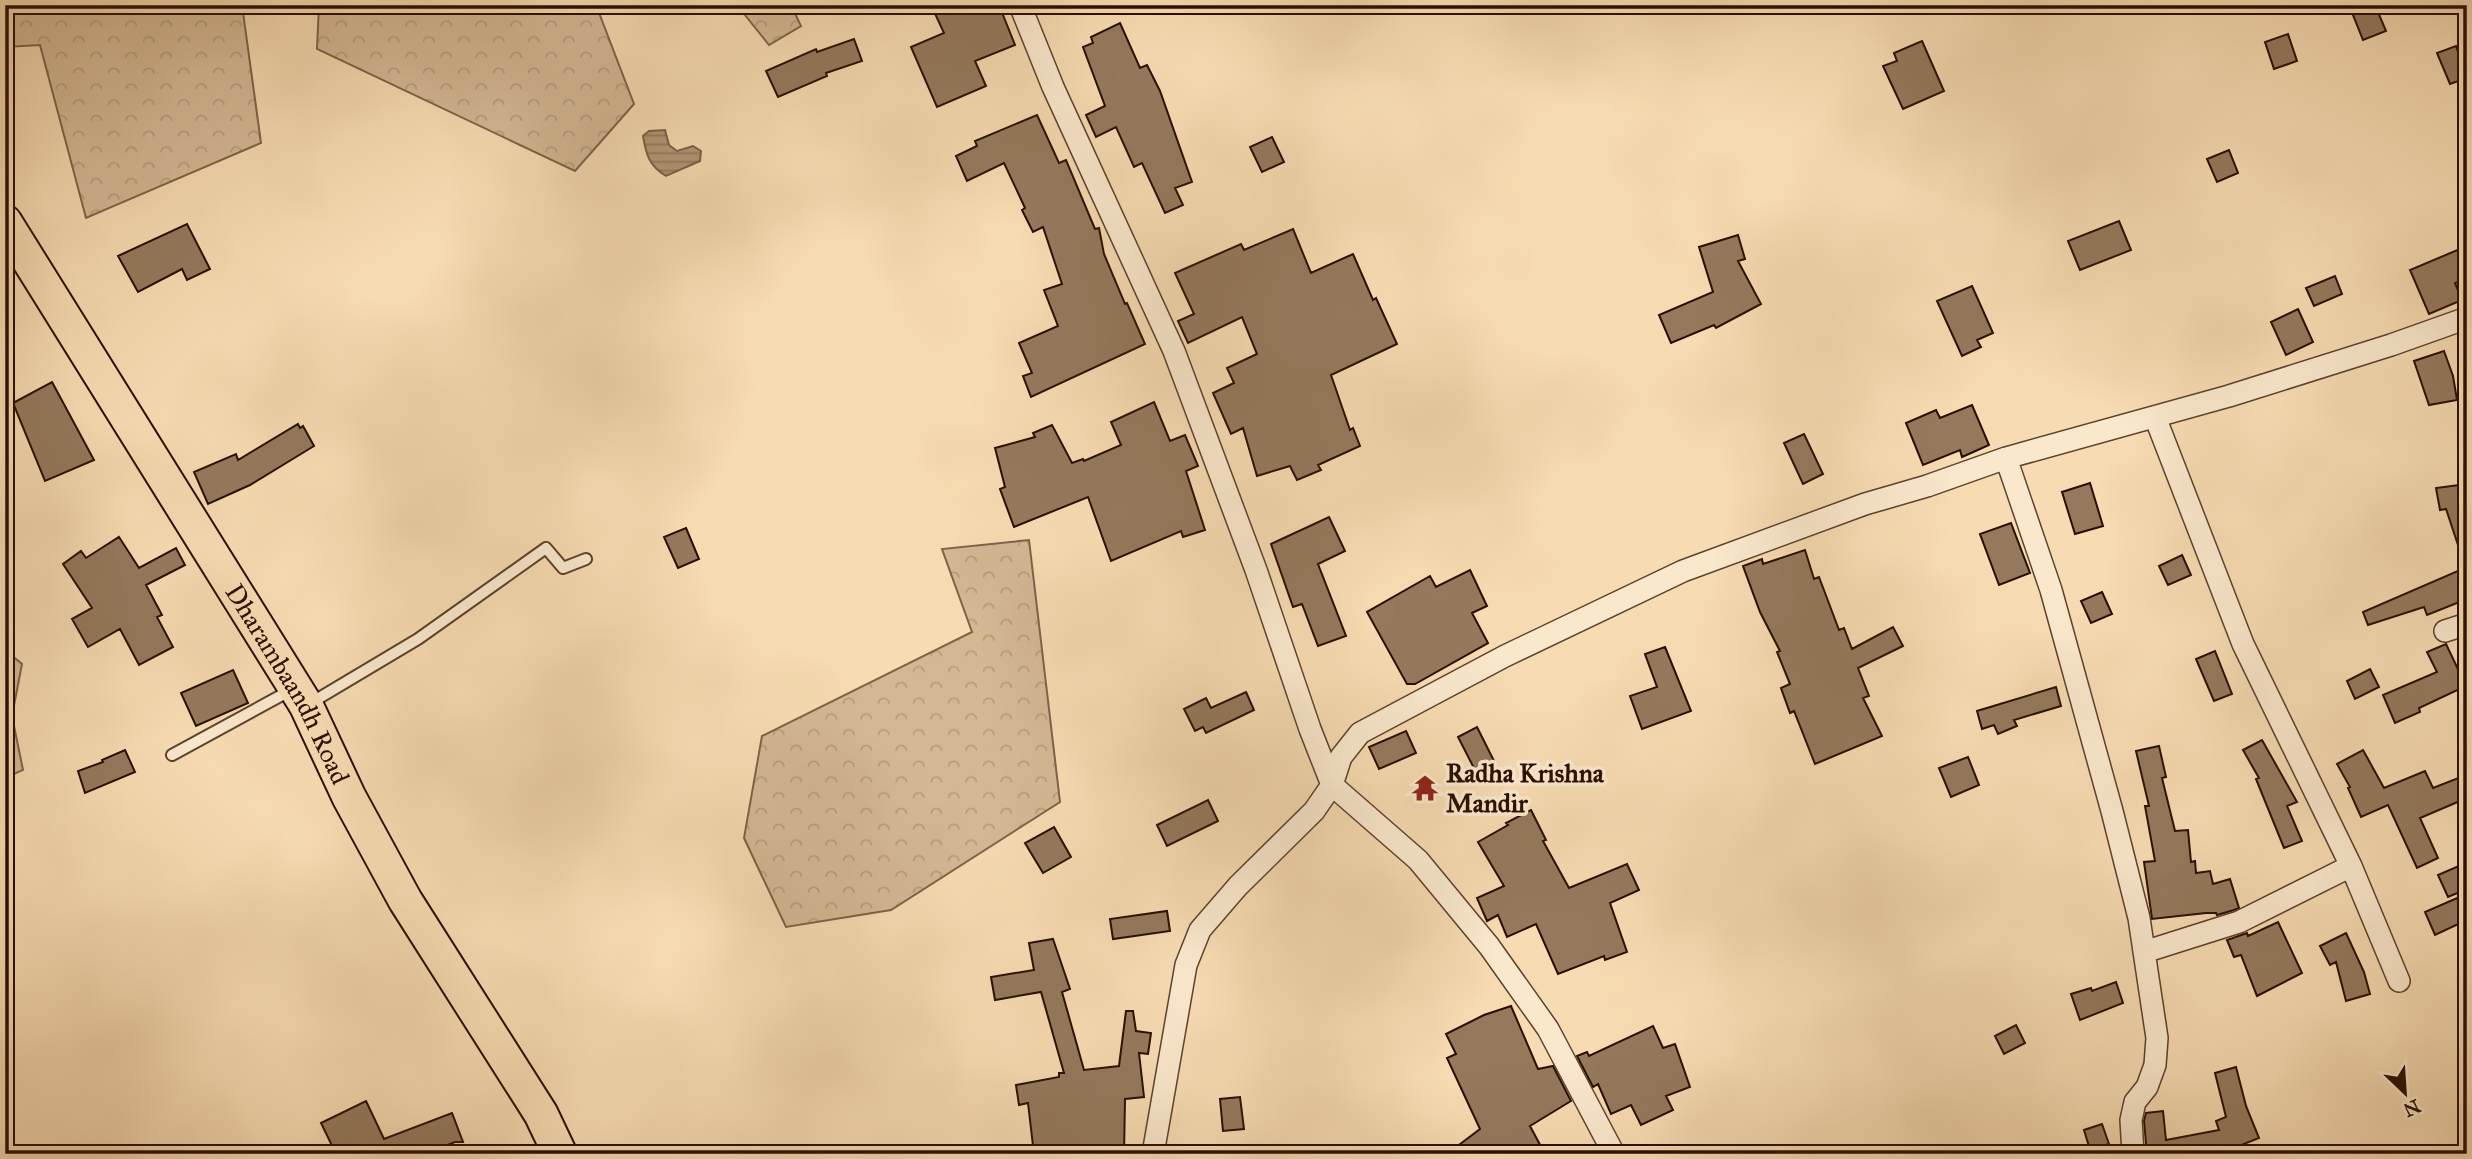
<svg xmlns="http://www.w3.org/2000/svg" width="2472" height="1159" font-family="'IM FELL Great Primer',serif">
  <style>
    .forest { fill: url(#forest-crowns); stroke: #7e634a; stroke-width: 2 }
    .water { fill: url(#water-rules); stroke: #7b5f46; stroke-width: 2 }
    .building { fill: #94795d; stroke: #290e00; stroke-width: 2 }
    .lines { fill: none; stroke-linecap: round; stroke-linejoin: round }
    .service-casing { stroke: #5c412c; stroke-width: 14 }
    .minor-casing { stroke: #5c412c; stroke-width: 24 }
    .primary-casing { stroke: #290e00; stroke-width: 37 }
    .service { stroke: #fae8cd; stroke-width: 10 }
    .minor { stroke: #fae8cd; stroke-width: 21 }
    .primary { stroke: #f7dbb2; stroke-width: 33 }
    .labels { text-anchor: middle; stroke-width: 7; stroke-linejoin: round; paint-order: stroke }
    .street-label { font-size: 26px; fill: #290e00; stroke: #fae8cd }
    .poi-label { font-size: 26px; font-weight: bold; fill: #290e00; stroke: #fae8cd; text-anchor: start }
  </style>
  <defs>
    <pattern id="forest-crowns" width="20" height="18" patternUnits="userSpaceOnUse" patternTransform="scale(1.75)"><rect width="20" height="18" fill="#d4b894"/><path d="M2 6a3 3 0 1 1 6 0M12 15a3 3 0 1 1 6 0" fill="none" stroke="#b69d7e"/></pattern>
    <pattern id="water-rules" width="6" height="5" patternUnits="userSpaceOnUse" patternTransform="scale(1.75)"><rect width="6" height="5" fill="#b19575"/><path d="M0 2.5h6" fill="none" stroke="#90785e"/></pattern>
  </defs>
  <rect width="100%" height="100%" fill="#f7dbb2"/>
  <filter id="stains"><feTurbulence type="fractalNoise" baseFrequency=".00286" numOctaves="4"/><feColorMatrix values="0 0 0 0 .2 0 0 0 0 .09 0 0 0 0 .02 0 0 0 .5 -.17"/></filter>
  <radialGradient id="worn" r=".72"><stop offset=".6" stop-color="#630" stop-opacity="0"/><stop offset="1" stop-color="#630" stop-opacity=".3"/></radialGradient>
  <!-- forest -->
  <path class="forest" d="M 5,5 L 242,5 L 261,143 L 86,218 L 40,45 L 5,47 Z
    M 319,5 L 596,5 L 634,104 L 575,171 L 317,49 Z
    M 737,5 L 791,5 L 801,26 L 769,45 Z
    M 1029,540 L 1060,802 L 891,910 L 786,927 L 744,838 L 762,736 L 972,632 L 942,549 Z
    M 5,650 L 22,664 L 12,716 L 23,770 L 5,778 Z"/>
  <!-- water -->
  <path class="water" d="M 665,130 L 669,145 L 677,151 L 693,146 L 701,151 L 700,161 L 666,176 C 649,166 646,154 643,136 L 649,131 Z"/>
  <!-- building -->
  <path class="building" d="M 931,5 L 999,5 L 1015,45 L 975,61 L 986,86 L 937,107 L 911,47 L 944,33 Z
    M 2349,5 L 2375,5 L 2386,31 L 2363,40 Z
    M 1120,23 L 1140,68 L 1147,65 L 1160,91 L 1192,182 L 1175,188 L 1183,205 L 1165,213 L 1142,163 L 1134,167 L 1116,127 L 1096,137 L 1086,115 L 1105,106 L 1083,47 L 1093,43 L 1091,37 Z
    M 2288,34 L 2297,61 L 2274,69 L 2265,42 Z
    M 854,39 L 862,61 L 826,73 L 827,76 L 778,97 L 766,71 L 816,49 L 817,52 Z
    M 1922,41 L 1944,91 L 1903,109 L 1883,66 L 1897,61 L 1894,53 Z
    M 2456,46 L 2467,78 L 2450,84 L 2437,53 Z
    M 1037,115 L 1059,163 L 1066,160 L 1095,229 L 1099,228 L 1104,254 L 1125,304 L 1127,303 L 1145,344 L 1031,397 L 1023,376 L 1032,373 L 1019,343 L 1058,326 L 1044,290 L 1062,284 L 1043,227 L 1033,232 L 1022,210 L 1025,208 L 1004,163 L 967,181 L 956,156 L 977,146 L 975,141 Z
    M 1272,137 L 1284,162 L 1262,172 L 1250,147 Z
    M 2229,150 L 2238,173 L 2217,182 L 2207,159 Z
    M 2119,221 L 2131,250 L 2080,270 L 2068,241 Z
    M 187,224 L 210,269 L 187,280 L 182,269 L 138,292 L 118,256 Z
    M 1293,229 L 1311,273 L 1353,254 L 1373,300 L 1376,298 L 1397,344 L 1331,375 L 1350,430 L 1353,428 L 1360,446 L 1318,465 L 1321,470 L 1297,480 L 1290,466 L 1257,476 L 1243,428 L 1231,434 L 1213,393 L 1234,383 L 1227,368 L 1257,354 L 1242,317 L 1188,343 L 1178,321 L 1194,314 L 1175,273 L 1241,244 L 1244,250 Z
    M 1738,235 L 1745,259 L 1738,261 L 1761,304 L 1716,328 L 1714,325 L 1671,343 L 1659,315 L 1713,292 L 1699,247 Z
    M 2467,246 L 2467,279 L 2455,283 L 2462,300 L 2429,314 L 2410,270 Z
    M 2335,276 L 2342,294 L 2314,306 L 2306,288 Z
    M 1972,286 L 1993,333 L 1977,340 L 1981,347 L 1962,356 L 1937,301 Z
    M 2298,309 L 2313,342 L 2286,355 L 2271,322 Z
    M 2444,351 L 2453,376 L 2457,400 L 2429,405 L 2414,361 Z
    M 52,382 L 94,460 L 45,481 L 13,403 Z
    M 1154,402 L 1170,441 L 1185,435 L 1198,466 L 1186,471 L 1205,530 L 1183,537 L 1181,531 L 1111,561 L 1088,497 L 1014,527 L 1000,489 L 1005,487 L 995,448 L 1035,437 L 1033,433 L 1052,425 L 1072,463 L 1083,459 L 1084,461 L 1121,445 L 1111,422 Z
    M 1972,405 L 1989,445 L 1962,457 L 1960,450 L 1923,465 L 1906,423 L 1936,410 L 1940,418 Z
    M 298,424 L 300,428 L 303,426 L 314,446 L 250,485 L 208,504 L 194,472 L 236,454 L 238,460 Z
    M 1804,434 L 1823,474 L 1803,484 L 1784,443 Z
    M 2090,483 L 2103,526 L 2075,534 L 2062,492 Z
    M 2467,484 L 2467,560 L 2463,560 L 2446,509 L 2440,510 L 2436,488 Z
    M 1329,517 L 1345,551 L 1318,564 L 1346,636 L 1318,646 L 1302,604 L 1293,607 L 1271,544 Z
    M 2011,523 L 2030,573 L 1999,585 L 1980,534 Z
    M 686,528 L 699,559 L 678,568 L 664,537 Z
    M 119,537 L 139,568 L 176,548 L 185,565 L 146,585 L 162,615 L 157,617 L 173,647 L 139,665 L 120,629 L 88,647 L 72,619 L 92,608 L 63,564 L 81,551 L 86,558 Z
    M 1805,550 L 1814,579 L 1819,577 L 1839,630 L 1844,628 L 1852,649 L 1893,627 L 1903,646 L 1858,668 L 1869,696 L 1863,698 L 1882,736 L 1815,764 L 1794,711 L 1790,713 L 1781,688 L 1790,684 L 1777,652 L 1780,651 L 1760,612 L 1743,566 L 1762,559 L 1763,564 Z
    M 2182,555 L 2191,575 L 2168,585 L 2159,566 Z
    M 2467,567 L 2467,599 L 2427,615 L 2424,607 L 2368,625 L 2363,612 Z
    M 1470,570 L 1487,606 L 1472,613 L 1488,643 L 1415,684 L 1407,684 L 1367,612 L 1430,576 L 1436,587 Z
    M 2102,592 L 2112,614 L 2091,623 L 2081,601 Z
    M 2446,644 L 2466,686 L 2419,708 L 2420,712 L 2395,723 L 2383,695 L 2437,672 L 2427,652 Z
    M 1665,647 L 1691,711 L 1642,729 L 1630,696 L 1657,687 L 1645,654 Z
    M 2215,651 L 2232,694 L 2214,701 L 2196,659 Z
    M 2370,669 L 2379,687 L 2355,699 L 2347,681 Z
    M 233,670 L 248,703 L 196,726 L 181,693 Z
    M 2056,687 L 2061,706 L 2014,720 L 2017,726 L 1998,734 L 1994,725 L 1982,729 L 1977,711 Z
    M 1246,692 L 1254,710 L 1206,733 L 1203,727 L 1195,731 L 1184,709 L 1206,698 L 1211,708 Z
    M 1477,727 L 1496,765 L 1477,774 L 1458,737 Z
    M 1406,731 L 1416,753 L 1379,769 L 1369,747 Z
    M 2262,740 L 2297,802 L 2287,806 L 2302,841 L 2284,848 L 2256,779 L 2259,778 L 2243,750 Z
    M 2159,746 L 2166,777 L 2162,778 L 2175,831 L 2188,830 L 2191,862 L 2195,861 L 2196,873 L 2210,871 L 2213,884 L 2230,879 L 2239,908 L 2234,910 L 2217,915 L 2216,913 L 2206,913 L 2152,919 L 2144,862 L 2155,861 L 2145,806 L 2149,806 L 2136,751 Z
    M 125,750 L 135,772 L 85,793 L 78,771 L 103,762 L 102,760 Z
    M 2363,750 L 2384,788 L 2425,771 L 2433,788 L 2461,777 L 2467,792 L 2467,798 L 2420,818 L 2438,858 L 2417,868 L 2388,805 L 2361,817 L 2348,788 L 2350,787 L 2337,764 Z
    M 1968,757 L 1979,785 L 1951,797 L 1939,768 Z
    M 1208,800 L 1218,821 L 1167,846 L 1157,825 Z
    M 1531,810 L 1546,840 L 1543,841 L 1569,888 L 1627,864 L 1639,890 L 1610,903 L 1627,952 L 1605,960 L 1604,956 L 1558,974 L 1536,924 L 1507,937 L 1498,915 L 1487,921 L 1477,898 L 1504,886 L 1478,842 L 1508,825 L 1506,823 Z
    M 1054,827 L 1071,857 L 1043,873 L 1025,843 Z
    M 2461,865 L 2467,880 L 2467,889 L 2448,897 L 2438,875 Z
    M 2457,898 L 2467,920 L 2435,935 L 2425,912 Z
    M 1167,911 L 1170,931 L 1113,939 L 1110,919 Z
    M 2278,922 L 2302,973 L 2257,996 L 2241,955 L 2234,957 L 2227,940 L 2247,933 L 2248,936 Z
    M 2346,933 L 2364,972 L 2370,994 L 2346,1001 L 2336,962 L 2330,965 L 2320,946 Z
    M 1053,939 L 1070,989 L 1062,992 L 1084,1070 L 1119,1066 L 1126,1011 L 1133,1011 L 1136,1031 L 1151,1033 L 1148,1054 L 1139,1053 L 1144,1097 L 1125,1099 L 1124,1154 L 1034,1154 L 1028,1103 L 1019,1105 L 1016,1085 L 1059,1077 L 1059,1073 L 1064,1073 L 1041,992 L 995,1000 L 991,977 L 1034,970 L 1029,943 Z
    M 2116,982 L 2123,1003 L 2080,1020 L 2071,994 L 2091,988 L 2092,991 Z
    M 1511,1006 L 1538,1069 L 1553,1066 L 1571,1101 L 1530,1126 L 1545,1154 L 1447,1154 L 1480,1129 L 1447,1058 L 1456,1054 L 1446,1034 L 1484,1015 Z
    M 2016,1025 L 2025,1043 L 2004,1054 L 1995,1036 Z
    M 1653,1026 L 1663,1048 L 1675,1044 L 1690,1087 L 1666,1096 L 1673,1110 L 1641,1125 L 1631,1105 L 1611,1114 L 1598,1084 L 1593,1087 L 1577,1056 L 1587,1052 L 1589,1056 Z
    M 2236,1067 L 2246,1106 L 2259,1138 L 2219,1154 L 2147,1154 L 2144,1121 L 2146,1113 L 2163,1111 L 2166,1140 L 2219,1130 L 2216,1121 L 2226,1117 L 2215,1073 Z
    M 1240,1097 L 1244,1129 L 1223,1131 L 1220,1099 Z
    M 366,1101 L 384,1139 L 452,1113 L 463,1142 L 455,1142 L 425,1154 L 336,1154 L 321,1123 Z
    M 2102,1124 L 2109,1144 L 2090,1150 L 2084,1130 Z"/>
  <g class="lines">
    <!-- service casing -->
    <g class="service-casing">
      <path id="service" d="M 309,704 L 418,639 L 546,548 L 563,568 L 586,559
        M 172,755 L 293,689"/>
    </g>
    <!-- minor casing -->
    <g class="minor-casing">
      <path id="minor" d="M 1020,5 L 1053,87 L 1174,351 L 1256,570 L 1310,729 L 1332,785 L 1418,860 L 1489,946 L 1548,1029 L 1614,1154
        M 2155,417 L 2243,644 L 2351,866 L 2399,981
        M 2006,458 L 2051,590 L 2112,811 L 2139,918 L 2157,1038 L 2155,1065 L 2147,1087 L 2135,1102 L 2131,1120 L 2133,1154
        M 2445,631 L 2467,624
        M 2144,952 L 2239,922 L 2351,866
        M 1153,1154 L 1186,965 L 1200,930 L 1238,886 L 1314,811 L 1332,785 L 1341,757 L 1360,733 L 1505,656 L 1683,571 L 1865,504 L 1927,486 L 2006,458 L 2229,396 L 2391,345 L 2467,318"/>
    </g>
    <!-- primary casing -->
    <g class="primary-casing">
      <g id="primary">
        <path id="s1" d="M 5,222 L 306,705 L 349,797 L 405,900 L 541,1114 L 560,1154"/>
      </g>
    </g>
    <!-- service -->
    <use href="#service" class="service"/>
    <!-- minor -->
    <use href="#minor" class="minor"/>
    <!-- primary -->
    <use href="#primary" class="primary"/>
  </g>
  <!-- icons -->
  <defs>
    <g id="temple-bare" transform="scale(2.1)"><path d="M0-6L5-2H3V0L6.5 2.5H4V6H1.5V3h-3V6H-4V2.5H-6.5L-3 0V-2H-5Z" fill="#8f2418" stroke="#fae8cd" stroke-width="2.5" paint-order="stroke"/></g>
  </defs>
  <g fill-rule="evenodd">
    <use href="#temple-bare" x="1425" y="788"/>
  </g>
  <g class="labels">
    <!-- street labels -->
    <g class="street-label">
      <text dy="9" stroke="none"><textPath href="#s1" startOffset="542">Dharambaandh Road</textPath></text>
    </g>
    <!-- poi labels -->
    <g class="poi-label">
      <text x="1446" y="782">Radha Krishna<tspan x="1446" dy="30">Mandir</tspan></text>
    </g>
  </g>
  <!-- margin -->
  <rect width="2472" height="1159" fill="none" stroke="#f7dbb2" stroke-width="28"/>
  <rect x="7" y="7" width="2458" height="1145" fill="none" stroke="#290e00" stroke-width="3.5"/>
  <rect x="14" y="14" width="2444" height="1131" fill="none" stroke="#290e00" stroke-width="2"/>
  <!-- north arrow -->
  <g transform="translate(2405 1093) rotate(155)" stroke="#fae8cd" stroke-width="5" paint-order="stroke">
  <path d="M0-5L12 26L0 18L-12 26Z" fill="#290e00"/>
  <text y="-10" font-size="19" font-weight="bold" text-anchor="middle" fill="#290e00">N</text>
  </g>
  <rect width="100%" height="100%" filter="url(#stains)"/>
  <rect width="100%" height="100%" fill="url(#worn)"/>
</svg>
